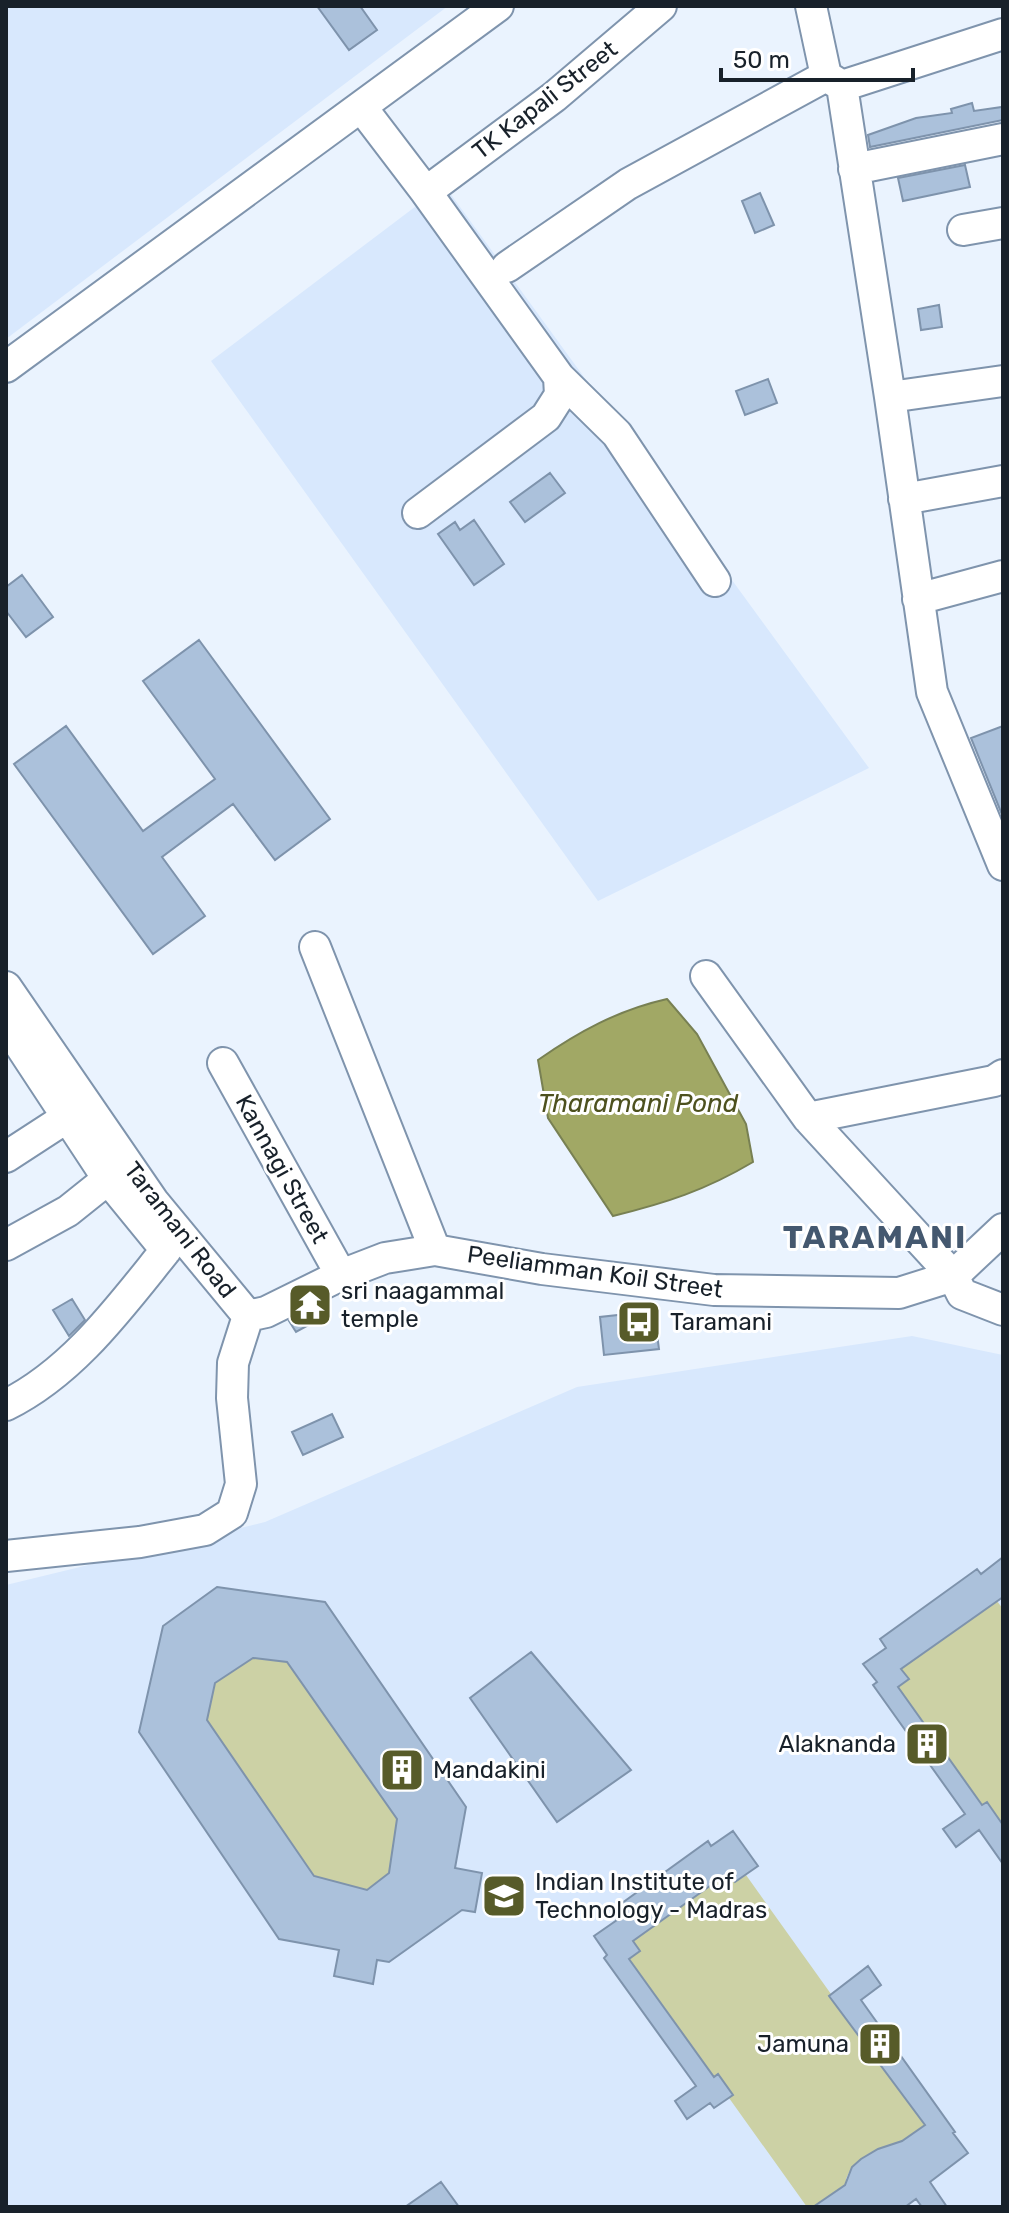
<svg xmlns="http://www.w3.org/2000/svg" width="1009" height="2213" font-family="Rubik,sans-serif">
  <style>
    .built { fill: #d8e8fd }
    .green { fill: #ccd1a5 }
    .water { fill: #a1a865; stroke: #788053; stroke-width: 2 }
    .building { fill: #abc1db; stroke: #7e93ac; stroke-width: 2; fill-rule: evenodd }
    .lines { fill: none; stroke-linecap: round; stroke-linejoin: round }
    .minor-casing { stroke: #7f94ad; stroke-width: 34 }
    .minor { stroke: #fff; stroke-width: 30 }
    .labels { text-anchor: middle; stroke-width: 6; stroke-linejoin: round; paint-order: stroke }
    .street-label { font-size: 24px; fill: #18212a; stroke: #fff }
    .poi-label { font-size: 24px; fill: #18212a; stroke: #fff; text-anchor: start }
    .water-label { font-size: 26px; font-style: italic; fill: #4d511e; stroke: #fff }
    .district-label { font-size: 32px; font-weight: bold; letter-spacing: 2px; fill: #44586f; stroke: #fff }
  </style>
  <rect width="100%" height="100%" fill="#eaf3fe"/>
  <!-- built -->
  <path class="built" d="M 6,6 L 448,6 L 6,339 Z
    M 444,185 L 869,768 L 598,901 L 211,361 Z
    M 912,1336 L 1003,1355 L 1003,2207 L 6,2207 L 6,1585 L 265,1522 L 577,1387 Z"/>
  <!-- green -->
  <path class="green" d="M 997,1601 L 1003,1609 L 1003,1833 C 1001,1820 995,1812 987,1802 L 982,1805 L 898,1687 L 908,1679 L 901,1669 Z
    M 232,1655 L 287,1662 L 397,1819 L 389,1873 L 367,1890 L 314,1876 L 207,1720 L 219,1665 Z
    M 728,1873 L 735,1882 L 746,1875 L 831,1994 L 829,1996 L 845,2014 L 935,2139 C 904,2144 860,2144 846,2179 L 848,2182 L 836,2191 L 844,2203 L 839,2207 L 807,2207 L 729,2098 L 718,2074 L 714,2077 L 629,1959 L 639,1951 L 633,1941 Z"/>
  <!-- water -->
  <path class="water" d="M 667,999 L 697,1034 L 746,1124 L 753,1162 C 706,1190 666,1203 613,1216 L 548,1118 L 538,1060 C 578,1032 618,1010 667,999 Z"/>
  <!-- building -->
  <path class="building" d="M 317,6 L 360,6 L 377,30 L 349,50 Z
    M 972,103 L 974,111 L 1002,107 L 1003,120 L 870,147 L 868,135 L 916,118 L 952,113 L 951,109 Z
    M 965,165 L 970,187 L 903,201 L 898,178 Z
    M 760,193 L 774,225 L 755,233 L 742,201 Z
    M 939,305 L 942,327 L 921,330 L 918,309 Z
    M 768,379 L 777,403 L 745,415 L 736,391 Z
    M 550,473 L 565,493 L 525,522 L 510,502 Z
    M 474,520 L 504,564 L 474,585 L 438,534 L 455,522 L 460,530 Z
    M 22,575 L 53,617 L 26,637 L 6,611 L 6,587 Z
    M 199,640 L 330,819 L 275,860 L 233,804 L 162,857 L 205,916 L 153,954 L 14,764 L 66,726 L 143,831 L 215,779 L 143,681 Z
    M 1003,726 L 1003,817 L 971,738 Z
    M 72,1299 L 85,1320 L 69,1336 L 53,1310 Z
    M 320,1306 L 325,1316 L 296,1332 L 289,1321 Z
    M 654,1311 L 659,1349 L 604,1355 L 600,1317 Z
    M 332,1414 L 343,1437 L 303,1455 L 292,1432 Z
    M 1003,1557 L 1003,1597 L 901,1669 L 909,1679 L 898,1687 L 982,1805 L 987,1802 L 1003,1825 L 1003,1864 L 979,1830 L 956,1847 L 943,1829 L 965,1814 L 873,1685 L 877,1682 L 863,1664 L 886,1648 L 880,1639 L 977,1569 L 981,1574 Z
    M 217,1587 L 325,1602 L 466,1807 L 455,1868 L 482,1873 L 475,1912 L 462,1910 L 389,1962 L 377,1960 L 373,1984 L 334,1976 L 339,1950 L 279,1939 L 139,1732 L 163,1626 ZM 253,1658 L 287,1662 L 397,1819 L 389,1873 L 367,1890 L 314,1876 L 207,1720 L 215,1683 Z
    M 531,1652 L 631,1770 L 557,1822 L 470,1698 Z
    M 733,1831 L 758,1866 L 735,1882 L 728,1873 L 633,1941 L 640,1951 L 629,1959 L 714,2077 L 718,2074 L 733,2095 L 714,2108 L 710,2103 L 687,2119 L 675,2101 L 696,2086 L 604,1958 L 607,1955 L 594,1936 L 617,1920 L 611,1911 L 708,1841 L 711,1846 Z
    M 868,1966 L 881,1985 L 861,2000 L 955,2132 L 953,2133 L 968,2153 L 930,2182 L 947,2207 L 922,2207 L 916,2199 L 905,2207 L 813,2207 L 845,2185 L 852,2167 L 861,2159 L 878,2149 L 902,2141 L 925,2125 L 829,1996 Z
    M 441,2182 L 459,2207 L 405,2207 Z"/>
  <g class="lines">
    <!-- minor casing -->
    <g class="minor-casing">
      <path id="minor" d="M 811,6 L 826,76 L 842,86 L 890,397 L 932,692 L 1003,865
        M 842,86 L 1003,34
        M 362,108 L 426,192 L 559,377 L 560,395 L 546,417 L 418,513
        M 854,169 L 1003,139
        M 426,192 L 554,97 L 661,6
        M 963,230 L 1003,223
        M 507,267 L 628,184 L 826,76
        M 6,367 L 498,6
        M 559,377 L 617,434 L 715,581
        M 890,397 L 1003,381
        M 904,499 L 1003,481
        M 918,599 L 1003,576
        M 315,947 L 435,1250
        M 706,976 L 808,1118 L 953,1276 L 962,1294 L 1003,1310
        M 6,987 L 153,1201 L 248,1316
        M 6,1024 L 108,1179 L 166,1250
        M 223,1063 L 341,1275
        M 808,1118 L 994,1081 L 1003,1075
        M 6,1157 L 69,1116
        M 6,1245 L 68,1211 L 108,1179
        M 248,1316 L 266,1312 L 341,1275 L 385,1258 L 435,1250 L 542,1269 L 714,1290 L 899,1293 L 953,1276 L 1003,1229
        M 6,1405 C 73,1372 120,1307 166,1250
        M 6,1556 L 140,1542 L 205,1530 L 232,1513 L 241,1484 L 232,1398 L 233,1363 L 248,1316"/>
    </g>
    <!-- minor -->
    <use href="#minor" class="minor"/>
  </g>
  <!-- icons -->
  <defs>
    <g id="temple-square" transform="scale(2.3)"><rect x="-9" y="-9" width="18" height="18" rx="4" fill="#575b29" stroke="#fff"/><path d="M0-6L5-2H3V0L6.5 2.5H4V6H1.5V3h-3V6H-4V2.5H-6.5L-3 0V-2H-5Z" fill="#fff"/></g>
    <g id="bus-square" transform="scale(2.3)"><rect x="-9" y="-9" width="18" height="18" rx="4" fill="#575b29" stroke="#fff"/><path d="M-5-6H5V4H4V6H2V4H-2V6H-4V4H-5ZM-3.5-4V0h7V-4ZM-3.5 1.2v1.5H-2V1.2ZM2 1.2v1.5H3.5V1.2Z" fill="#fff"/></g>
    <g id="building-square" transform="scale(2.3)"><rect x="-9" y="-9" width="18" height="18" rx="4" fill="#575b29" stroke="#fff"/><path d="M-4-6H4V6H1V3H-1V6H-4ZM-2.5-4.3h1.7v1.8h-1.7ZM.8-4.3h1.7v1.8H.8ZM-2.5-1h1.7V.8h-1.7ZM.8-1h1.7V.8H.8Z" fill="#fff"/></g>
    <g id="university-square" transform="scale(2.3)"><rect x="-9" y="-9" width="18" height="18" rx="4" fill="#575b29" stroke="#fff"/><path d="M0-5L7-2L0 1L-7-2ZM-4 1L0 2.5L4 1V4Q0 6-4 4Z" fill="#fff"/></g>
  </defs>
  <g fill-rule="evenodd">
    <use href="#temple-square" x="310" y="1305"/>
    <use href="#bus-square" x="639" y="1322"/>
    <use href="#building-square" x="927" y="1744"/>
    <use href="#building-square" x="402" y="1770"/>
    <use href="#university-square" x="504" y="1896"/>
    <use href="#building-square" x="880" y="2044"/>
  </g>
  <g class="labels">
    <!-- street labels -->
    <g class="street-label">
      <text transform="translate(545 100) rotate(-38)" y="8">TK Kapali Street</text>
      <text transform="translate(282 1169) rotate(61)" y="8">Kannagi Street</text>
      <text transform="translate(180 1230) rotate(52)" y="8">Taramani Road</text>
      <text transform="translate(595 1272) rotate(8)" y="8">Peeliamman Koil Street</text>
    </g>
    <!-- poi labels -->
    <g class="poi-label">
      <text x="341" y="1299">sri naagammal<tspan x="341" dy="28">temple</tspan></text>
      <text x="670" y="1330">Taramani</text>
      <text x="896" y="1752" text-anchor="end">Alaknanda</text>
      <text x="433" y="1778">Mandakini</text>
      <text x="535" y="1890">Indian Institute of<tspan x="535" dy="28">Technology - Madras</tspan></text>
      <text x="849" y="2052" text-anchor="end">Jamuna</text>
    </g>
    <!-- water labels -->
    <g class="water-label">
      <text x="638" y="1112">Tharamani Pond</text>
    </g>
    <!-- district labels -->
    <g class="district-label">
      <text x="875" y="1248">TARAMANI</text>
    </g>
  </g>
  <!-- border -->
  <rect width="1009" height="2213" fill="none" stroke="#18212a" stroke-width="16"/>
  <!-- scale -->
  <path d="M721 68v12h192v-12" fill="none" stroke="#18212a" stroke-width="4"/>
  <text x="733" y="68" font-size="24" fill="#18212a" stroke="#ffffff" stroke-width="6" paint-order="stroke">50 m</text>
</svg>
